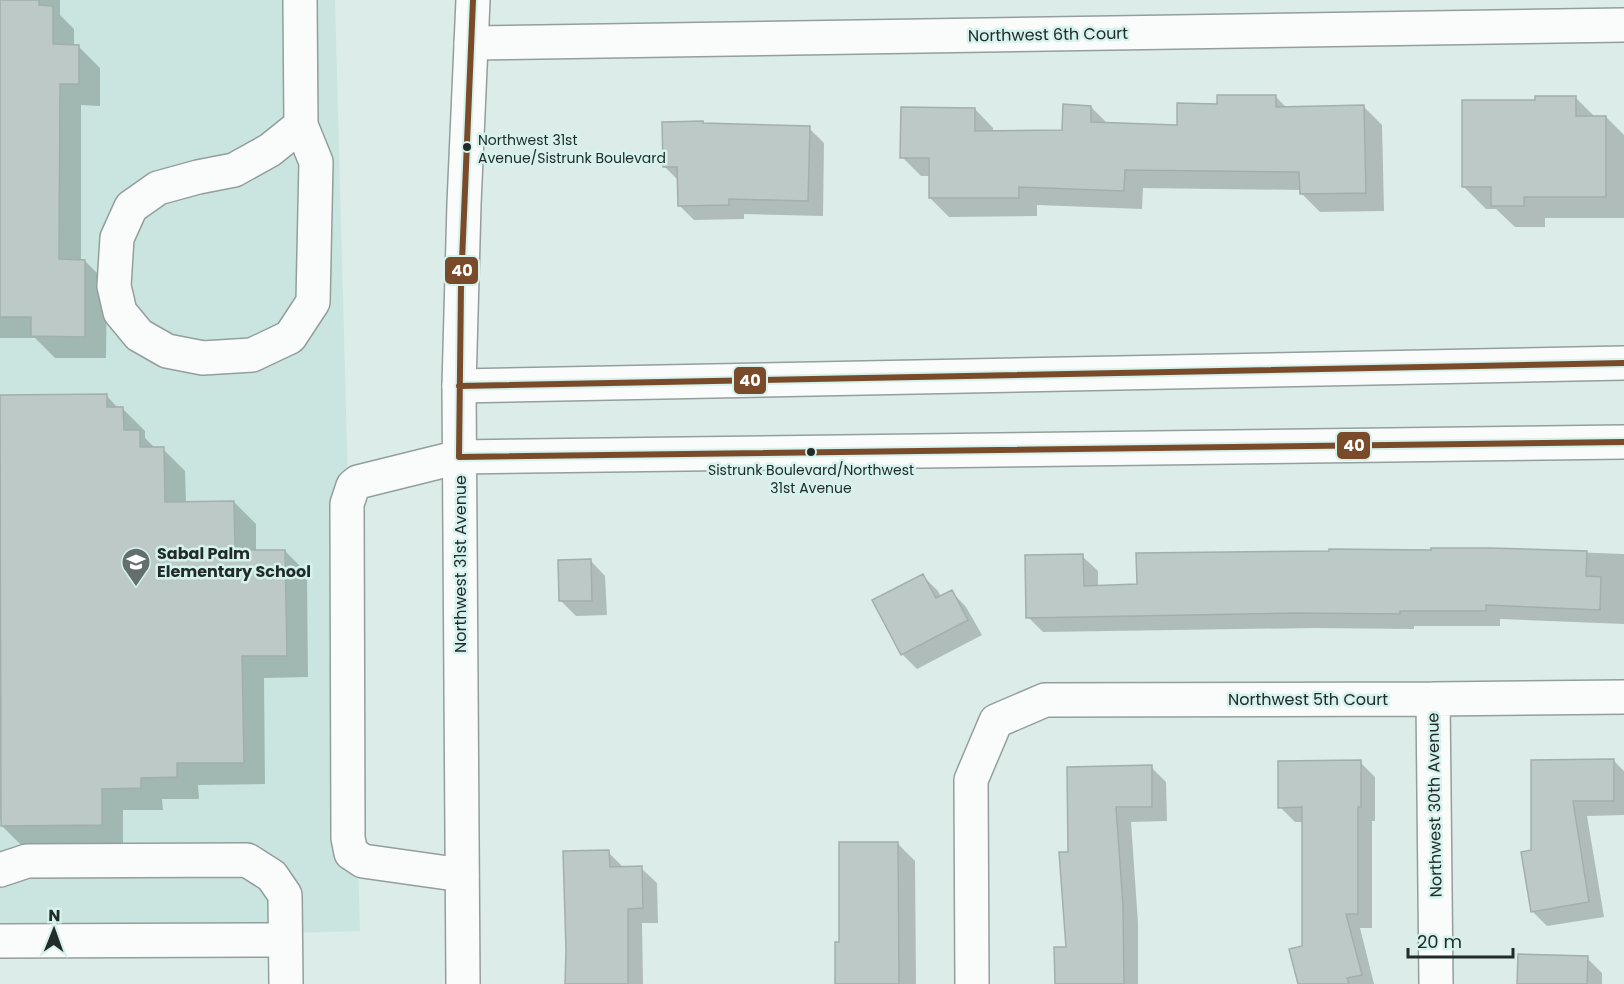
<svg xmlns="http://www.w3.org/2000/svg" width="1624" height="984" font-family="Poppins,sans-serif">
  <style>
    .built { fill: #cae5df }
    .shadow { fill: #0003 }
    .building { fill: #bdc9c7; stroke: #a3afac; stroke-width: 1.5 }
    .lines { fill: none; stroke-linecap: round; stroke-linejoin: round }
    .minor-casing { stroke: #939e9d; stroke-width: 36 }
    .major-casing { stroke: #939e9d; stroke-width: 36 }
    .minor { stroke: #fafcfc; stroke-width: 33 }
    .major { stroke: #fafcfc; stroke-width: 33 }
    .bus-1-casing { stroke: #d6f2ed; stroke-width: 10 }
    .bus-1 { stroke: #7a4b2a; stroke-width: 6 }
    .bus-dot { fill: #212b2a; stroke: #d6f2ed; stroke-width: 2 }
    .labels { text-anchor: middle; stroke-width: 5; stroke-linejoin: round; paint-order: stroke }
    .bus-label { font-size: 14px; fill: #212b2a; stroke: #d6f2ed; text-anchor: start }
    .street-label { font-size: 16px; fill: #212b2a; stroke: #d6f2ed }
    .poi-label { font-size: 16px; font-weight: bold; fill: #212b2a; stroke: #d6f2ed; text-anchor: start }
    .line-badge { stroke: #d6f2ed; stroke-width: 2 }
    .badge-label { font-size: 16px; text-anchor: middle; font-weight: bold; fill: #fff }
  </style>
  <rect width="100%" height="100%" fill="#dcece9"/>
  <!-- built -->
  <path class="built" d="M 0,0 L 335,0 L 360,931 L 0,941 Z"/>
  <!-- shadow -->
  <path class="shadow" d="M 0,0 L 60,0 L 60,15 L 74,29 L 74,46 L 78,46 L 100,68 L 100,106 L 81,105 L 81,261 L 85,261 L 107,283 L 106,358 L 55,358 L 35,338 L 0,338 Z
    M 1276,97 L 1287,108 L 1364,107 L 1382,125 L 1384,211 L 1320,212 L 1301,193 L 1301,190 L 1143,188 L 1142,209 L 1037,205 L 1037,216 L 949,217 L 930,198 L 930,176 L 921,176 L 902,157 L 975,109 L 993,128 L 993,132 L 1063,131 L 1091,107 L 1108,124 L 1178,126 L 1219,105 Z
    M 1576,98 L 1595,117 L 1606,117 L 1624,135 L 1624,218 L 1545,218 L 1545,227 L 1515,227 L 1496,209 L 1486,209 L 1464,187 L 1536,101 Z
    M 705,125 L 809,128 L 824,143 L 823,216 L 744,214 L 744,219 L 694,220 L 679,205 L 679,181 L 664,166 Z
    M 106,395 L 119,409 L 123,409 L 145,431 L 145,438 L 156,449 L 163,449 L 185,471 L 186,503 L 234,502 L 256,524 L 256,552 L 285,551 L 307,573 L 308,677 L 264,678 L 265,784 L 198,785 L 199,799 L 162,799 L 163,810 L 123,810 L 123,847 L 24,848 L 2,826 L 2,819 L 0,819 L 0,397 Z
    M 1490,549 L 1624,554 L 1624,624 L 1500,619 L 1500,626 L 1414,626 L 1414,629 L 1313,628 L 1043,632 L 1028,617 L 1082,556 L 1098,571 L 1098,587 L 1138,585 L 1432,551 Z
    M 590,560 L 605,576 L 607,615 L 576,616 L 561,601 Z
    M 923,576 L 938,591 L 941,597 L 951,591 L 966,607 L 982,635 L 917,669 L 902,654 Z
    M 1613,760 L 1624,771 L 1624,815 L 1587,816 L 1604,917 L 1547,926 L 1532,911 L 1532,761 Z
    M 1360,762 L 1375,777 L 1375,821 L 1372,821 L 1372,928 L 1360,928 L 1374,984 L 1299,984 L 1304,947 L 1304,822 L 1295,822 L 1280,807 Z
    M 1151,767 L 1166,782 L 1167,821 L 1131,822 L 1138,923 L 1138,984 L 1056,984 L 1067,948 L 1070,853 Z
    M 897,843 L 915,861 L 916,984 L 837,984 L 841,943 Z
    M 608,852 L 623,867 L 641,868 L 657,883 L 658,923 L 642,923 L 643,984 L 567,984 Z
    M 1587,958 L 1602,973 L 1602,984 L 1518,984 Z"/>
  <!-- building -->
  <path class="building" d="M 0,0 L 39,0 L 39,5 L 53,6 L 53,44 L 79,45 L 79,84 L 60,84 L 59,259 L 85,260 L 85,337 L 31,336 L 31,317 L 0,317 Z
    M 1217,95 L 1276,95 L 1276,107 L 1364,105 L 1366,193 L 1300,194 L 1299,172 L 1125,170 L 1124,191 L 1019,187 L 1019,198 L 929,198 L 929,158 L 900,158 L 901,107 L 975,108 L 975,131 L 1062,130 L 1063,104 L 1091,106 L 1091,122 L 1177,125 L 1177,103 L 1217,104 Z
    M 1535,96 L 1576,96 L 1576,116 L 1606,116 L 1606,197 L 1524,197 L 1524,206 L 1491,206 L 1491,187 L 1462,187 L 1462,100 L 1535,100 Z
    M 703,121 L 703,123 L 810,126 L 808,201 L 729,199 L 729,205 L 678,206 L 677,167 L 663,167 L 662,122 Z
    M 107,394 L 107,407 L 123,407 L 124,430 L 140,430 L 140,447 L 164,447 L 165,502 L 234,501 L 235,550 L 285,550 L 287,656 L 242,656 L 244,763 L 177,763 L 177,777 L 141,778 L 141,788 L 102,789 L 102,825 L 1,826 L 0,395 Z
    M 1431,548 L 1490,548 L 1587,551 L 1586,576 L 1601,577 L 1600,610 L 1486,605 L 1486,611 L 1400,611 L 1400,614 L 1297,613 L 1026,618 L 1025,555 L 1083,554 L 1084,586 L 1137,584 L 1136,553 L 1329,551 L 1329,549 L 1431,550 Z
    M 591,559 L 592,601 L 559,601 L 558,560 Z
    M 923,574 L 936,598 L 952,590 L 968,620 L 901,655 L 872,600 Z
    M 1614,759 L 1614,801 L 1573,801 L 1589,902 L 1531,912 L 1521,852 L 1531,850 L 1531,760 Z
    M 1361,760 L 1361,807 L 1358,807 L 1358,914 L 1346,914 L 1362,975 L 1347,978 L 1349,984 L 1298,984 L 1289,949 L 1302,946 L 1302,807 L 1278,808 L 1278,761 Z
    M 1152,765 L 1152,807 L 1116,807 L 1123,906 L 1124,984 L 1055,984 L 1054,947 L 1066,947 L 1059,852 L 1068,852 L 1067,767 Z
    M 839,842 L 898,842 L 899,984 L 835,984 L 835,942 L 839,942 Z
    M 609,850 L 610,867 L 642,866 L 643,908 L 628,909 L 628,984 L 565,984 L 566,950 L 563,851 Z
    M 1518,954 L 1588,956 L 1587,984 L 1517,984 Z"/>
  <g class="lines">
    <!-- minor casing -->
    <g class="minor-casing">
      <path id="minor" d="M 300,0 L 301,125 L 316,162 L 313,302 L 290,337 L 252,355 L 203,358 L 167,351 L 139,335 L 120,312 L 114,286 L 117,238 L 131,207 L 158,188 L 198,177 L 234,170 L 270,150 L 301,125
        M 471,43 L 1624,25
        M 459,386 L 1624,363
        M 1433,699 L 1436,984
        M 0,870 L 27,861 L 247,860 L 272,876 L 285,895 L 286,984
        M 462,875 L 363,861 L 351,853 L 348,838 L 347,504 L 353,486 L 358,482 L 459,457 L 1624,442
        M 0,941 L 285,940
        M 972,984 L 971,780 L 996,721 L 1045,700 L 1433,699 L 1624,697"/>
    </g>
    <!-- major casing -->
    <g class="major-casing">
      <path id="major" d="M 463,984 L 459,386 L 464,204 L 473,0"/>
    </g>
    <!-- minor -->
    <use href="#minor" class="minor"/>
    <!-- major -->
    <use href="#major" class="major"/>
    <!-- bus-1 casing -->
    <g class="bus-1-casing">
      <path id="bus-1" d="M 473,0 L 461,285 L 459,457 L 1624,442
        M 459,386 L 1624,363"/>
    </g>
    <!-- bus-1 -->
    <use href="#bus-1" class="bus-1"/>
  </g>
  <!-- icons -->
  <defs>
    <g id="school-pin" transform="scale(1.5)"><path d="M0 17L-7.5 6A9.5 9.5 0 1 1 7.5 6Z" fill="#626f6d" stroke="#d6f2ed"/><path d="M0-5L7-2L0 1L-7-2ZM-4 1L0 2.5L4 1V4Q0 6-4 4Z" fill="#fff"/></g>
  </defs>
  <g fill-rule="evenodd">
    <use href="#school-pin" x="136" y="562"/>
  </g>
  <!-- markers -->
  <g class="bus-dot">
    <circle cx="467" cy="147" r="5"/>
    <circle cx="811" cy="452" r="5"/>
  </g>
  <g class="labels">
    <!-- bus labels -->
    <g class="bus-label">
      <text x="478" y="145">Northwest 31st<tspan x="478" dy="18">Avenue/Sistrunk Boulevard</tspan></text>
      <text x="811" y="475" text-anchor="middle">Sistrunk Boulevard/Northwest<tspan x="811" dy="18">31st Avenue</tspan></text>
    </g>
    <!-- street labels -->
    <g class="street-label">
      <text transform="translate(1048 34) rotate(-1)" y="6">Northwest 6th Court</text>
      <text transform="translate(460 564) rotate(-90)" y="6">Northwest 31st Avenue</text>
      <text x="1308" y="705">Northwest 5th Court</text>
      <text transform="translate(1434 805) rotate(-91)" y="6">Northwest 30th Avenue</text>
    </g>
    <!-- poi labels -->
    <g class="poi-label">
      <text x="157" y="559">Sabal Palm<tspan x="157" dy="18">Elementary School</tspan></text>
    </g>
  </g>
  <g class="line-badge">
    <rect x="444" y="256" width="35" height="29" rx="6" fill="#7a4b2a"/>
    <rect x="733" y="366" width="34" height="29" rx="6" fill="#7a4b2a"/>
    <rect x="1336" y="431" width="35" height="29" rx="6" fill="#7a4b2a"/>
  </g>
  <g class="badge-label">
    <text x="462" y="276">40</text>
    <text x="750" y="386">40</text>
    <text x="1354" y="451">40</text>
  </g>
  <!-- north arrow -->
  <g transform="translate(54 930) rotate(1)" stroke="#d6f2ed" stroke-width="4.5" paint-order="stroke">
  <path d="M0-4.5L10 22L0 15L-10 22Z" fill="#212b2a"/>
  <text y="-9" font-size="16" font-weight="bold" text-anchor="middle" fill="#212b2a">N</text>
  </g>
  <!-- scale -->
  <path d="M1408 948v9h105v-9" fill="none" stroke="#212b2a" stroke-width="3"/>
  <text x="1417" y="948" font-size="18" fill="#212b2a" stroke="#d6f2ed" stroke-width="4.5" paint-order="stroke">20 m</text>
</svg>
